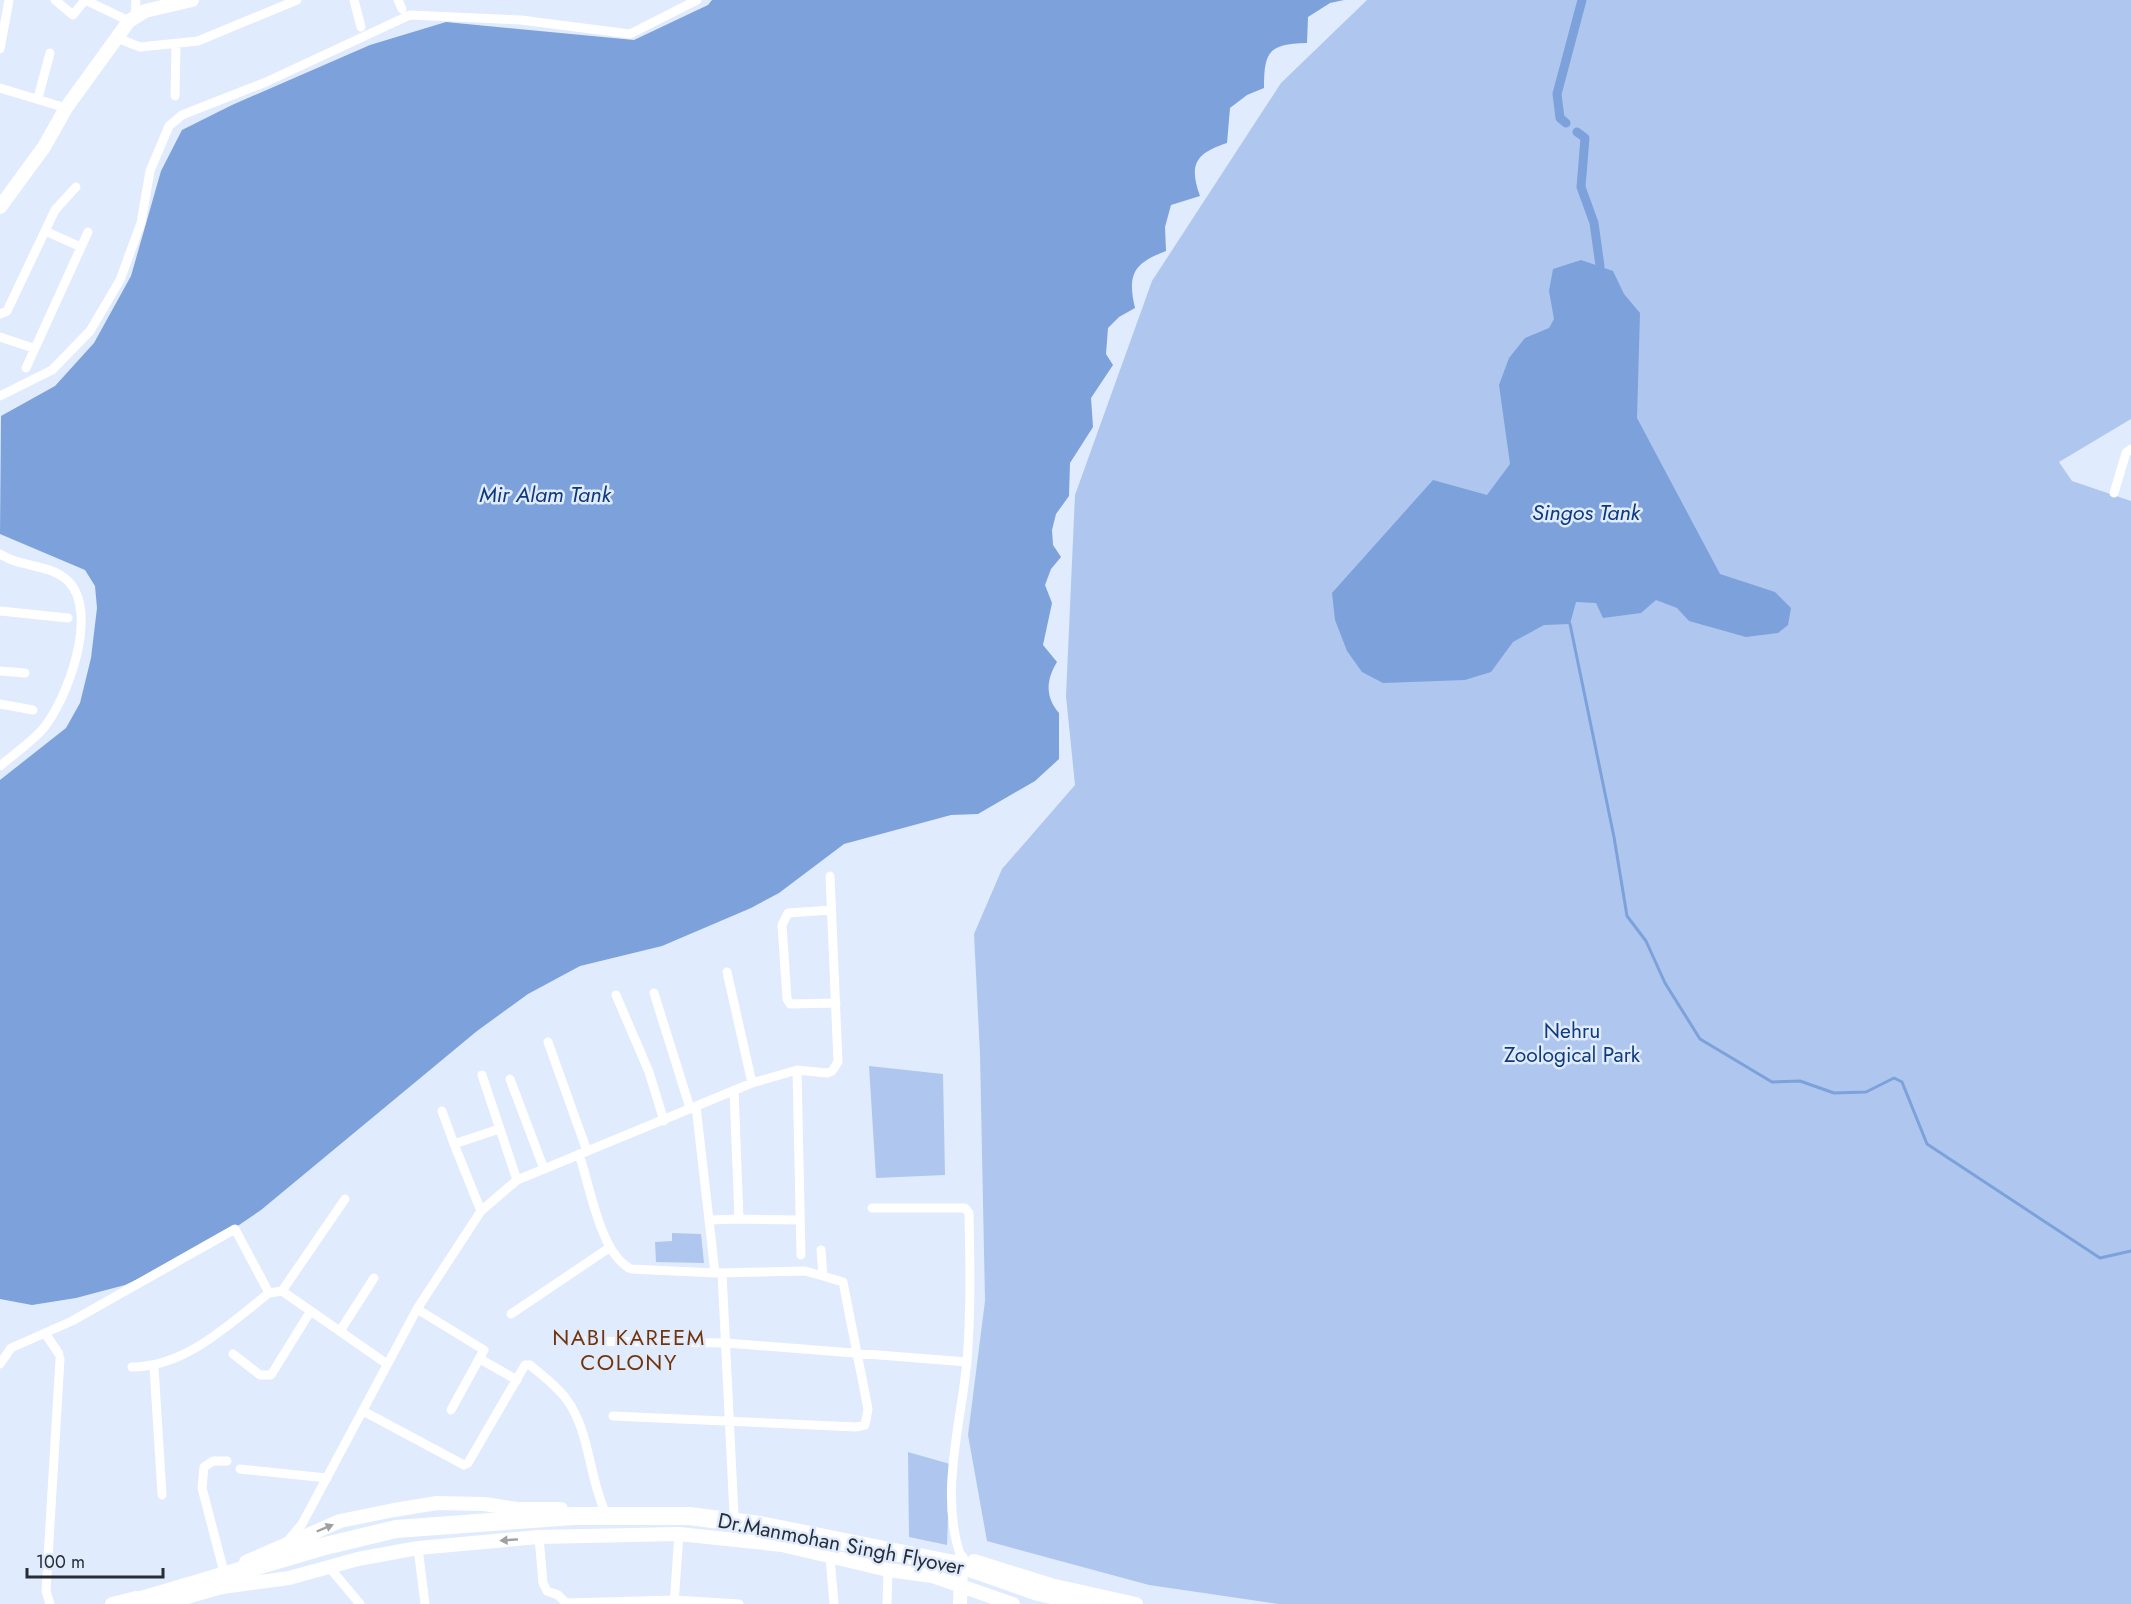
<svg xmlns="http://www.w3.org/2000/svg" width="2131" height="1604" font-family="Jost,sans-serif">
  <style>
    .green { fill: #afc7ef }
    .water { fill: #7ca1db }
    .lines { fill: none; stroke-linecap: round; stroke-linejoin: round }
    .stream { stroke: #7ca1db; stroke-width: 3 }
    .canal { stroke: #7ca1db; stroke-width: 9 }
    .street { stroke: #fff; stroke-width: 9 }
    .secondary { stroke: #fff; stroke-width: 14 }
    .highway { stroke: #fff; stroke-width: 18 }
    .oneway { fill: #9ea0a4 }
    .labels { text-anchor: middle; stroke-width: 5; stroke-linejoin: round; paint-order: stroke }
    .park-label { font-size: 21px; fill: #0e3a7e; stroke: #e0ebfd }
    .street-label { font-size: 21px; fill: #272d35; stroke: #e0ebfd }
    .water-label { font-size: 22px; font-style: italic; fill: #0d397d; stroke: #e0ebfd }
    .neighbourhood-label { font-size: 22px; letter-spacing: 1.5px; fill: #72350b; stroke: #e0ebfd }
  </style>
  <rect width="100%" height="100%" fill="#e0ebfd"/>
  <!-- green -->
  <path class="green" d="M 1367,0 L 2131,0 L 2131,419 L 2059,462 L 2072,481 L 2131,501 L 2131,1604 L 1279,1604 L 1149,1585 L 987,1541 L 968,1435 L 985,1301 L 980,1054 L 974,934 L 1002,869 L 1075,785 L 1066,696 L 1075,495 L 1152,281 L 1281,83 Z
    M 869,1066 L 943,1074 L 945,1175 L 876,1178 Z
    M 672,1233 L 701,1234 L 704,1263 L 656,1262 L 655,1242 L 672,1241 Z
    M 908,1452 L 950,1464 L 947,1545 L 909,1537 Z"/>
  <!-- water -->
  <path class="water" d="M 712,0 L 1344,0 L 1330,3 L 1308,17 L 1307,43 C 1269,44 1264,51 1264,88 L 1247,95 L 1230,108 L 1227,143 C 1197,153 1188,163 1200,196 L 1171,205 L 1165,227 L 1166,251 C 1134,263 1127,274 1135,308 L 1119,317 L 1108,328 L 1106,354 L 1113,365 L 1091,398 L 1093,427 L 1070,463 L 1069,496 L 1056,514 L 1052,530 L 1053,545 L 1061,557 L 1051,569 L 1045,585 L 1052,603 L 1043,645 L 1057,662 C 1046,680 1045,697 1059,713 L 1059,759 L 1035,781 L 978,814 L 951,815 L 844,844 L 779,893 L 751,908 L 662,946 L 580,966 L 528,994 L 477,1031 L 261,1210 L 205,1248 L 125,1285 L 76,1298 L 32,1305 L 0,1299 L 0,780 L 66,728 L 80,703 L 91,658 L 97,608 L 95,586 L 85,570 L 0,534 L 1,416 L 55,386 L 94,343 L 131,276 L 161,171 L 182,130 L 232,105 L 370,45 L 446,22 L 634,40 L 708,5 Z
    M 1581,260 L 1613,271 L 1624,294 L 1640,313 L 1637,418 L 1720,574 L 1775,592 L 1791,608 L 1788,625 L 1778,633 L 1746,637 L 1689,621 L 1677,608 L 1656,600 L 1641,613 L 1603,618 L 1596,603 L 1576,602 L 1570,624 L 1544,625 L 1513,642 L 1491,672 L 1465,680 L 1383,683 L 1362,672 L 1347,651 L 1335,620 L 1332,593 L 1433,480 L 1487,495 L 1510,464 L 1499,385 L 1509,358 L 1525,338 L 1549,328 L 1554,319 L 1549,291 L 1553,269 Z"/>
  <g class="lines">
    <!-- stream -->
    <path class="stream" d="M 1570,624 L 1614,837 L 1627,916 L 1646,941 L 1665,983 L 1700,1039 L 1772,1082 L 1800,1081 L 1834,1093 L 1866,1092 L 1894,1078 L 1902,1082 L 1927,1144 L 2100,1258 L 2131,1251"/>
    <!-- canal -->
    <path class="canal" d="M 1566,123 L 1560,118 L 1557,94 L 1582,0
      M 1577,132 L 1585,138 L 1581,187 L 1594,223 L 1600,266"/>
    <!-- street -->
    <path class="street" d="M 55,0 L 73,15 L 85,0
      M 85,0 L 129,21
      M 354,0 L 361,27
      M 398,0 L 402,9
      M 135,16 L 136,0
      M 117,38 L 140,47 L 198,41 L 297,0
      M 0,49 L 9,0
      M 0,88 L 66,108
      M 175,96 L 176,45
      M 38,98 L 50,53
      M 45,231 L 81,247
      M 0,314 L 7,311 L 55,210 L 76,187
      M 0,337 L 33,348
      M 26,368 L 88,232
      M 0,396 L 52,370 L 90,331 L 120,280 L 141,223 L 150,171 L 169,126 L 182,115 L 266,82 L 410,15 L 521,20 L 630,34 L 697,0
      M 2114,493 L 2126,453 L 2131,449
      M 0,554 C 20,568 49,563 68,581 C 100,612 67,701 42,730 C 30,743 14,754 0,766
      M 0,611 L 68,618
      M 0,671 L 25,673
      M 0,704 L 33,710
      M 831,910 L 788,913 L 782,925 L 787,999 L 790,1004 L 836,1003
      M 727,972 L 752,1083
      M 654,993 L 690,1108
      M 616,995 L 649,1072 L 664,1121
      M 548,1042 L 587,1151
      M 797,1070 L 801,1255
      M 482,1075 L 517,1180
      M 510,1079 L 544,1169
      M 696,1106 L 709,1220
      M 442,1111 L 454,1144
      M 579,1154 C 590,1186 600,1254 631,1269 L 715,1273 L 805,1271 L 823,1276 L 821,1250
      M 872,1208 L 965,1208 L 969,1213 C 970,1263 971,1311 967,1361 C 961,1424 939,1495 961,1557
      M 481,1211 L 454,1144 L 499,1129
      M 739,1219 L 800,1220
      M 715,1273 L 709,1220 L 739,1219 L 734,1090
      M 722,1273 L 734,1515 L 732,1525
      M 282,1291 L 387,1364
      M 417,1309 L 484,1350 L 451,1410
      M 511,1314 L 609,1248
      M 340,1331 L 374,1278
      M 45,1333 L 59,1354
      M 582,1341 L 727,1343 L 967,1362
      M 233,1354 L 260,1375 L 271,1375 L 310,1312
      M 480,1359 L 517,1380
      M 0,1364 L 11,1348 L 72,1321 L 235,1229 L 269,1293
      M 132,1367 C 186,1367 229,1324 269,1293 L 282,1291 L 345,1199
      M 154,1367 L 162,1495
      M 363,1411 L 464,1465 L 468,1463 L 525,1365 L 530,1365 C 543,1376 557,1386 567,1400 C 589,1430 589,1475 604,1509
      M 613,1416 L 856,1427 L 865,1425 L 868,1409 L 843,1282 L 823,1276
      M 240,1469 L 327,1478
      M 539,1537 L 543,1583 L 547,1591 L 558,1595 L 566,1603 L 674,1600 L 739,1604
      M 287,1542 L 302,1524 L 417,1309 L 481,1211 L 517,1180 L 544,1169 L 752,1083 L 797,1070 L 827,1073 L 832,1071 L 838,1062 L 830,876
      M 418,1548 L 425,1604
      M 830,1557 L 834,1604
      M 329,1567 L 360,1604
      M 224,1572 L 202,1488 L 204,1467 L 213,1461 L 227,1461
      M 50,1604 L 46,1591 L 60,1359
      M 674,1604 L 679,1534
      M 887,1604 L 888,1570"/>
    <!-- secondary -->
    <path class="secondary" d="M 0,207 L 44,147 L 66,108 L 129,21 L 145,11 L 192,0
      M 974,1561 L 1051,1585 L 1136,1604
      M 246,1562 L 340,1521 L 394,1510 L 437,1503 L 484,1504 L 517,1509 L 561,1509
      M 112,1604 L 136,1598
      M 162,1604 L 222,1587 L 289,1578 L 358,1559 L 418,1548 L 539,1537 L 679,1534 L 782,1545 L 888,1570 L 932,1576 L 1013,1604
      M 960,1604 L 961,1558"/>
    <!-- highway -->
    <path class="highway" d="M 128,1604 L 321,1547 L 396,1529 L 573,1516 L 689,1516 L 760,1525 L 964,1566 L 1038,1592 L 1093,1604"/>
  </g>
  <!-- one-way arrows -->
  <defs><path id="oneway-solid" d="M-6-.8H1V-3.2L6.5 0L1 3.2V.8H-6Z" transform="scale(1.5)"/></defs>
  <g class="oneway">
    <use href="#oneway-solid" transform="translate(325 1528) rotate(-23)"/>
    <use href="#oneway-solid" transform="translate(509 1540) rotate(176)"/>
  </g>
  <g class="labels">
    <!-- park labels -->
    <g class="park-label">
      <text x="1572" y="1038">Nehru<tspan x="1572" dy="24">Zoological Park</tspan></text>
    </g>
    <!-- street labels -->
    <g class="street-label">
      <text transform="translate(841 1544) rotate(11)" y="7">Dr.Manmohan Singh Flyover</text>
    </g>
    <!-- water labels -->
    <g class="water-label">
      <text x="545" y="502">Mir Alam Tank</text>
      <text x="1586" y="520">Singos Tank</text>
    </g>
    <!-- neighbourhood labels -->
    <g class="neighbourhood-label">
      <text x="629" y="1345">NABI KAREEM<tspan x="629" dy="25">COLONY</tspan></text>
    </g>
  </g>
  <!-- scale -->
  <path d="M27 1568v9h136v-9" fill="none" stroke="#272d35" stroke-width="3"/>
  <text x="36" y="1568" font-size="18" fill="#272d35" stroke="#e0ebfd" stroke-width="4.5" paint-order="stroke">100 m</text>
</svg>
